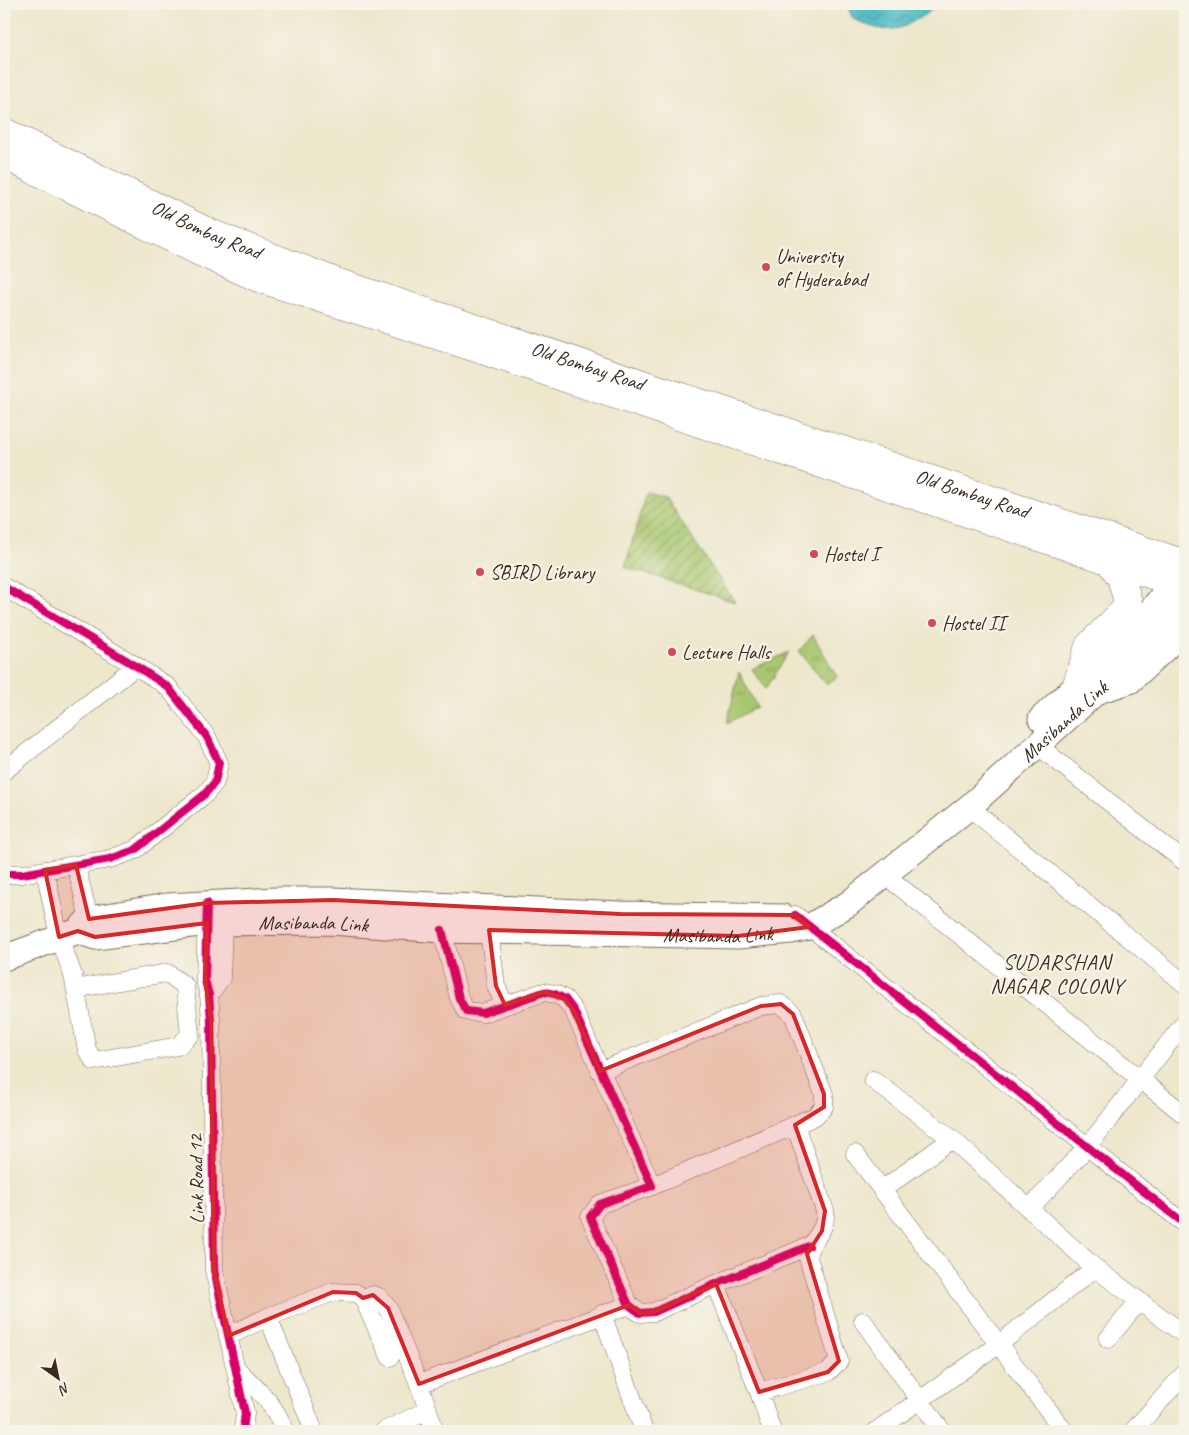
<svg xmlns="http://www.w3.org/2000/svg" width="1189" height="1435" font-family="Caveat,sans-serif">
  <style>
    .grass { fill: url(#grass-tufts); stroke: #727947 }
    .garden { fill: url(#garden-furrows); stroke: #727947 }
    .water { fill: url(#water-waves); stroke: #447272 }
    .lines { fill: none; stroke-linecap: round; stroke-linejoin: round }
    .minor-casing { stroke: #796c5b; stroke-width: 19 }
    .tertiary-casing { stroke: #796c5b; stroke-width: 24 }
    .secondary-casing { stroke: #796c5b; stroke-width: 27 }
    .primary-casing { stroke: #796c5b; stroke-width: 29 }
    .minor { stroke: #fff; stroke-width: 18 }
    .tertiary { stroke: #fff; stroke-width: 22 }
    .secondary { stroke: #fff; stroke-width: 25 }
    .primary { stroke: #fff; stroke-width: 28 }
    .cycleway-casing { stroke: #f7f3e8; stroke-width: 11 }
    .cycleway { stroke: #d6006c; stroke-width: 8 }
    .marked { fill: #d62828; fill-opacity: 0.2; stroke: #d62828; stroke-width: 4; stroke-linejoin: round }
    .poi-dot { fill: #d1495b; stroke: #f7f3e8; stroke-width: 2 }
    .labels { text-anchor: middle; stroke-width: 4.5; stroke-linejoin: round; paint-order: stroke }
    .street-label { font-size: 20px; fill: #3b2a1e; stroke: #f7f3e8 }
    .poi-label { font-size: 20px; fill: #3b2a1e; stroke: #f7f3e8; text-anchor: start }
    .neighbourhood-label { font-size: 21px; letter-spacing: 1px; fill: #3b2a1e; stroke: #f7f3e8 }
  </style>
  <defs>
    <pattern id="grass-tufts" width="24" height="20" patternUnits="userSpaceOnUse" patternTransform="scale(1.25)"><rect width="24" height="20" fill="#a8c870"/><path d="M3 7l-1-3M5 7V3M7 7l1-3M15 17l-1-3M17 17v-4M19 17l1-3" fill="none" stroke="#8aa35b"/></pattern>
    <pattern id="garden-furrows" width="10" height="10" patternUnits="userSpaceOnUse" patternTransform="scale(1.25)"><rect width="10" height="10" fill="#a8c870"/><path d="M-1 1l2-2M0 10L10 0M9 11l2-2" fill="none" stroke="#8aa35b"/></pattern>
    <pattern id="water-waves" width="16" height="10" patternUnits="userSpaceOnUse" patternTransform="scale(1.25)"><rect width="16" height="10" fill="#4cbac5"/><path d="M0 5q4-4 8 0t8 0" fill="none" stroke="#40979f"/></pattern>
  </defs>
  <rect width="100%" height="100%" fill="#f7f3e8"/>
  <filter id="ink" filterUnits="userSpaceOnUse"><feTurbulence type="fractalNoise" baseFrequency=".02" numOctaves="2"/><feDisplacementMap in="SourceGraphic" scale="10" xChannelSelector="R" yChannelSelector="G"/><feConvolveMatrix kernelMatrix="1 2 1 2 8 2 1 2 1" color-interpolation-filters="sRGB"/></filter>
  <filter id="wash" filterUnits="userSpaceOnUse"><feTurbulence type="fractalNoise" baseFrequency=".0096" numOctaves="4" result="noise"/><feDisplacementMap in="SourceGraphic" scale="20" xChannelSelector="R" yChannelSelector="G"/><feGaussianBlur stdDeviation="1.12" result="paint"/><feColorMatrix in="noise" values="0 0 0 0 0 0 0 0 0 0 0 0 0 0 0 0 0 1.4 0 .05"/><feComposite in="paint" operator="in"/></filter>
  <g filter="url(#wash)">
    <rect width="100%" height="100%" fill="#ede7cc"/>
    <!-- grass -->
    <path class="grass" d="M 813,635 L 837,677 L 826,684 L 799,651 Z
      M 789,652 L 766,689 L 752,669 Z
      M 739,672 L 757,707 L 727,723 Z"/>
    <!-- garden -->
    <path class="garden" d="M 646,492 L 665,497 L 735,602 L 625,567 Z"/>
    <!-- water -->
    <path class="water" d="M 846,4 L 941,4 C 904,27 896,40 853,19 Z"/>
  </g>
  <g filter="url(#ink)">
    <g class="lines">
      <!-- minor casing -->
      <g class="minor-casing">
        <path id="minor" d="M 4,587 L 136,666 L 168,687 L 207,737 L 219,763 L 215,782 L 205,794 L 135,850 L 110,859 L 22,874 L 4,874
          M 1037,745 L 1185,862
          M 4,771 L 136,666
          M 969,807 L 1185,984
          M 76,865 L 89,919
          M 45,870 L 59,937 L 73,975 L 87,1050 L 94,1061 L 178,1046 L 190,1035 L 185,986 L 167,973 L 86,987 L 76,991
          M 885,875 L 1185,1115
          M 207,911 L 205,980 L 209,995 L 211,1020 L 214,1270 L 245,1413 L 243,1431
          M 795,915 L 1185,1224
          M 442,930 L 459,998 L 466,1011 L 483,1013 L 544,992 L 555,994 L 565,999 L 574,1011 L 652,1186 L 600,1204 L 590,1217 L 629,1305 L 640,1313 L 654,1312 L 716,1284 L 809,1246
          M 489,930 L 496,986 L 505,1005
          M 209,995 L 221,978 L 223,923
          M 600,1071 L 761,1006 L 781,1004 L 793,1014 L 824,1094 L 824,1107 L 815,1116 L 795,1125 L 825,1211 C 827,1231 813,1237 807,1254 L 839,1361 L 828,1372 L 759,1392
          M 873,1080 L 952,1139 L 1095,1268 L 1185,1335
          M 855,1154 L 1064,1431
          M 652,1186 L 795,1125
          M 882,1190 L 952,1139
          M 1029,1209 L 1088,1146 L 1185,1022
          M 716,1284 L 759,1392 L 772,1431
          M 363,1298 L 373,1295 L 379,1297 L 388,1308 L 419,1384 L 435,1431
          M 602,1314 L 644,1431
          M 268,1317 L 314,1431
          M 863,1321 L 942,1431
          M 228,1336 L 268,1317 L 333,1292 L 356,1293 L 363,1298 L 390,1357
          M 1108,1339 L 1138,1302
          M 236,1368 C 254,1387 277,1405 284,1431
          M 419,1384 L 629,1305
          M 384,1431 L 426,1411
          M 876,1431 L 998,1345 L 1095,1268
          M 1133,1431 L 1185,1373"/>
      </g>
      <!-- tertiary casing -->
      <g class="tertiary-casing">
        <path id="tertiary" d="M 1093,694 L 1131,682 L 1175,641 L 1185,636"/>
      </g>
      <!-- secondary casing -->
      <g class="secondary-casing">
        <g id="secondary">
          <path d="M 1041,719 C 1089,672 1151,626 1181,565"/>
          <path d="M 78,931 L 89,919 L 167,906 L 276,900 L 333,900 L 620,914 L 783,917"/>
          <path id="s1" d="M 4,958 L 78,931 L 95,937 L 207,923 L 330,922 L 442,930 L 738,936 L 791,931 L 809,927 L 848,904 L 969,807 L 1159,635 L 1185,606"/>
        </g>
      </g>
      <!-- primary casing -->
      <g class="primary-casing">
        <g id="primary">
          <path id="s2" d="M 4,132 L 210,233 L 336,282 L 1185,564"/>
          <path d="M 4,155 L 200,252 L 261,279 L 476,348 L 1185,586"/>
          <path d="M 1077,684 L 1089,646 L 1125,610 L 1128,602 L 1121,577 L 1111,563"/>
        </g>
      </g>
      <!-- minor -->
      <use href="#minor" class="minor"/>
      <!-- tertiary -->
      <use href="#tertiary" class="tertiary"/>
      <!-- secondary -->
      <use href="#secondary" class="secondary"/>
      <!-- primary -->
      <use href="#primary" class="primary"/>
      <!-- cycleway casing -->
      <g class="cycleway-casing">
        <path id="cycleway" d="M 4,587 L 136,666 L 168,687 L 207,737 L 219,763 L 215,782 L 205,794 L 135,850 L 110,859 L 22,874 L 4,874
          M 207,903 L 205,980 L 209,995 L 211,1020 L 214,1270 L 245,1413 L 243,1431
          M 795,915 L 1185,1224
          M 442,930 L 459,998 L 466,1011 L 483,1013 L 544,992 L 555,994 L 565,999 L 574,1011 L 652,1186 L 600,1204 L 590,1217 L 629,1305 L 640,1313 L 654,1312 L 716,1284 L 809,1246"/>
      </g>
      <!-- cycleway -->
      <use href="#cycleway" class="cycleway"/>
    </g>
  </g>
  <!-- marked area -->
  <path class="marked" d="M 76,865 L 89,919 L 207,903 L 333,900 L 620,914 L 795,915 L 809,927 L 738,936 L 489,930 L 496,986 L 505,1005 L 544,992 L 565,999 L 574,1011 L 600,1071 L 761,1006 L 781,1004 L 793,1014 L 824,1094 L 824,1107 L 795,1125 L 825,1211 L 822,1231 L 807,1254 L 839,1361 L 828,1372 L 759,1392 L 716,1284 L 654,1312 L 640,1313 L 629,1305 L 419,1384 L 388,1308 L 373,1295 L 363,1298 L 356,1293 L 333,1292 L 228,1336 L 214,1270 L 211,1020 L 205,980 L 207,923 L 95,937 L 78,931 L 59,937 L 45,870 Z"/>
  <!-- markers -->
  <g class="poi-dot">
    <circle cx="766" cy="267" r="5"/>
    <circle cx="814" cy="554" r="5"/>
    <circle cx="480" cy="572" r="5"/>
    <circle cx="932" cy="623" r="5"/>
    <circle cx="672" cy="652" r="5"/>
  </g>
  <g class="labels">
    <!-- street labels -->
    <g class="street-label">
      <text dy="7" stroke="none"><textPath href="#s2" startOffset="225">Old Bombay Road</textPath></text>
      <text dy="7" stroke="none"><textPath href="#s2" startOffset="630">Old Bombay Road</textPath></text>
      <text dy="7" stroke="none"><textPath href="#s2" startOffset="1035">Old Bombay Road</textPath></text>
      <text dy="7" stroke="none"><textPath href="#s1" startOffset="1141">Masibanda Link</textPath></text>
      <text dy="7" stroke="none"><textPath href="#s1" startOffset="316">Masibanda Link</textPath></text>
      <text dy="7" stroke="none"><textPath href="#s1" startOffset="721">Masibanda Link</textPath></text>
      <text transform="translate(196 1179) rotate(-91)" y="7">Link Road 12</text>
    </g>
    <!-- poi labels -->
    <g class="poi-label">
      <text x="776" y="263">University<tspan x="776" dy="23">of Hyderabad</tspan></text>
      <text x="824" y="561">Hostel I</text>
      <text x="490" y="579">SBIRD Library</text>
      <text x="942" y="630">Hostel II</text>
      <text x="682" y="659">Lecture Halls</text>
    </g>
    <!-- neighbourhood labels -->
    <g class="neighbourhood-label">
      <text x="1057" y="969">SUDARSHAN<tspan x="1057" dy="24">NAGAR COLONY</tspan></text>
    </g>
  </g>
  <!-- margin -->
  <rect width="1189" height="1435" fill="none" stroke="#f7f3e8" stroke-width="20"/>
  <!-- north arrow -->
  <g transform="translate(58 1378) rotate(147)" stroke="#f7f3e8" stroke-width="4" paint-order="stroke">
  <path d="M0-4L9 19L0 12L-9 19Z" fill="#3b2a1e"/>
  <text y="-8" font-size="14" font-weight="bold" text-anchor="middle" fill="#3b2a1e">N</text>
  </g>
</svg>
